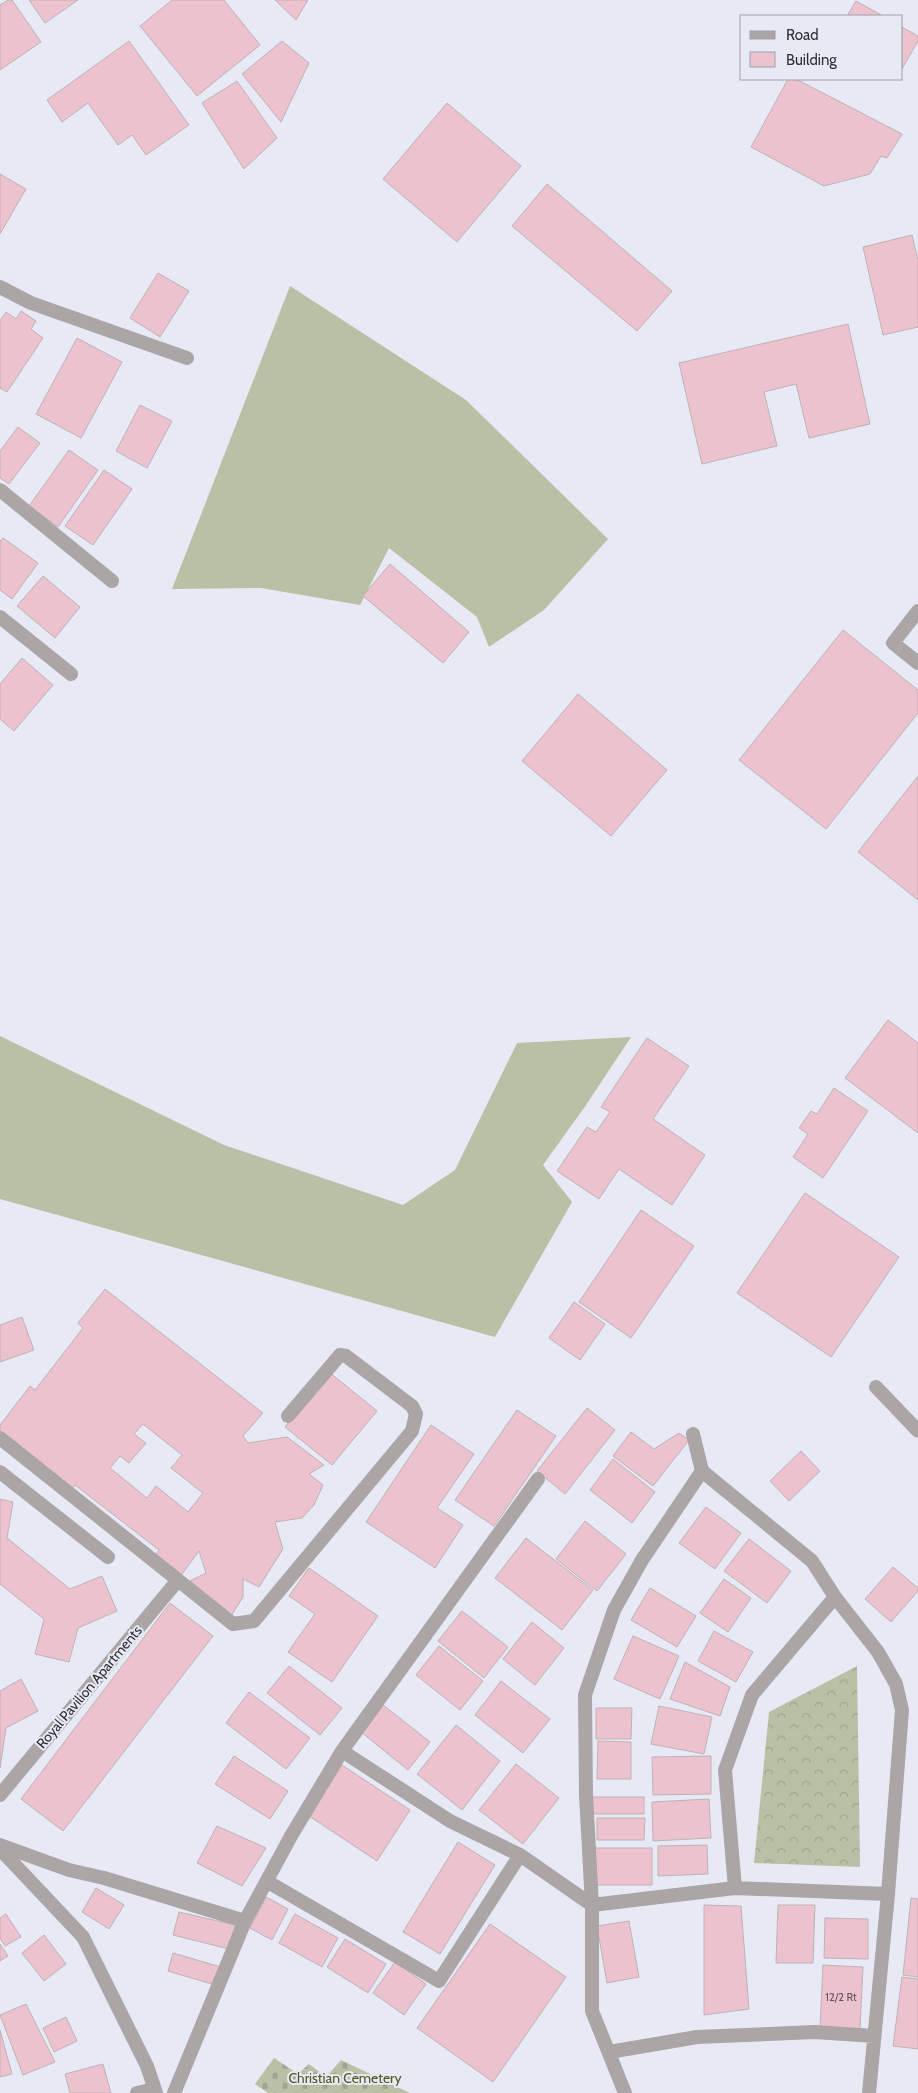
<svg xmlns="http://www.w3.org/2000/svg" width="918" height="2093" font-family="Cabin,sans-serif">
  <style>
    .grass { fill: #b9c0a6 }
    .forest { fill: url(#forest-crowns) }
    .cemetery { fill: url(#cemetery-stones) }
    .building { fill: #edc2cf; stroke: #beb2b5; fill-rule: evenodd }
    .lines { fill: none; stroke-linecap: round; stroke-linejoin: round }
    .service { stroke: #aba5a6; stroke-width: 14 }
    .minor { stroke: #aba5a6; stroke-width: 14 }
    .tertiary { stroke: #aba5a6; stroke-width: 14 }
    .labels { text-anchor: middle; stroke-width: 4; stroke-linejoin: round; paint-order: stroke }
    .number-label { font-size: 11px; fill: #5e545b }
    .street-label { font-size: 14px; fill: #2f3034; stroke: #e7eaf5 }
    .park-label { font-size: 14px; fill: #4e581f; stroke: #e7eaf5 }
  </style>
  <defs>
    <pattern id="forest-crowns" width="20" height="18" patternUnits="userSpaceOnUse" patternTransform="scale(1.25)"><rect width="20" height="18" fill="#b9c0a6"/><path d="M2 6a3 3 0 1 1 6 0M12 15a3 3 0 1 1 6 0" fill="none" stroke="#9fa590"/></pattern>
    <pattern id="cemetery-stones" width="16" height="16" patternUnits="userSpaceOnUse" patternTransform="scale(1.25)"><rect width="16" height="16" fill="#b9c0a6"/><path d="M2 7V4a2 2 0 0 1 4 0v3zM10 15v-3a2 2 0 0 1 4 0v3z" fill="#9fa590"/></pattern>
  </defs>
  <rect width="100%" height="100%" fill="#e7eaf5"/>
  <!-- grass -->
  <path class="grass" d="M 290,286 L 466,400 L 608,539 L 544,610 L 489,647 L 477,617 L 389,548 L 360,605 L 261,588 L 172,589 Z
    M 0,1036 L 224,1145 L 403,1205 L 455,1170 L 517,1043 L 631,1037 L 584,1108 L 543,1165 L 572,1202 L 495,1337 L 0,1199 Z"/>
  <!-- forest -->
  <path class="forest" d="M 857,1666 L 860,1867 L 754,1863 L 769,1712 Z"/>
  <!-- cemetery -->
  <path class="cemetery" d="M 274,2058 L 298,2074 L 309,2064 L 326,2077 L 341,2060 L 410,2093 L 268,2093 L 255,2084 Z"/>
  <!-- building -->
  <path class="building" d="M 8,0 L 12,0 L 41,42 L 0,70 L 0,5 Z
    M 29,0 L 78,0 L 45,23 Z
    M 172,0 L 224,0 L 260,45 L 197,96 L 140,26 Z
    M 275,0 L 308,0 L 296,20 Z
    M 856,1 L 883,16 L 847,16 Z
    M 902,27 L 918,36 L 918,41 L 902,69 Z
    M 129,41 L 189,125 L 146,155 L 132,135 L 118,145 L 88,103 L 62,122 L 47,100 Z
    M 282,41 L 309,63 L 281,122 L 242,74 Z
    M 788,79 L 796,79 L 902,134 L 887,158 L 881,156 L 870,174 L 824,186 L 751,147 Z
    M 237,81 L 277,138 L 244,169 L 202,103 Z
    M 447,103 L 521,166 L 457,242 L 383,179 Z
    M 0,174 L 26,189 L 0,234 Z
    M 547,184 L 672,291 L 637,331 L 512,226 Z
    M 912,235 L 918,260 L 918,327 L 883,335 L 863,247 Z
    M 158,273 L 189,291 L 160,337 L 130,318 Z
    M 21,311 L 36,321 L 31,329 L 43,338 L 7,392 L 0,388 L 0,321 L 6,312 L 16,319 Z
    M 848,324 L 870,424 L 809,438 L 796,384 L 764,392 L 777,446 L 702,464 L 679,363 Z
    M 77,338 L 122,362 L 81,438 L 36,414 Z
    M 140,405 L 172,421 L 147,468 L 116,451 Z
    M 18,427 L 40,443 L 9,484 L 0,478 L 0,451 Z
    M 69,450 L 98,470 L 58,527 L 29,506 Z
    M 104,470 L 132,489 L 93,545 L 65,526 Z
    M 3,538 L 38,563 L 12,599 L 0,590 L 0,541 Z
    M 390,564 L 469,632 L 443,663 L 363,596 Z
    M 43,576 L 80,607 L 55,638 L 17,606 Z
    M 843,630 L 918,690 L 918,713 L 826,829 L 739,760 Z
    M 22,658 L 53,685 L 14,731 L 0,719 L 0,684 Z
    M 578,694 L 667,770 L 611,836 L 522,761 Z
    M 918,776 L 918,900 L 858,852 Z
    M 888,1020 L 918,1043 L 918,1133 L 845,1078 Z
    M 647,1038 L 689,1066 L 653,1119 L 705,1155 L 672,1205 L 619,1169 L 599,1199 L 557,1171 L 587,1127 L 596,1132 L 610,1112 L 601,1107 Z
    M 834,1088 L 868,1111 L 823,1178 L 793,1157 L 808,1134 L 799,1128 L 811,1111 L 817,1114 Z
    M 805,1193 L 899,1257 L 831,1357 L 737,1293 Z
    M 641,1210 L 694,1246 L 631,1338 L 579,1302 Z
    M 105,1289 L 263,1413 L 243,1436 L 248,1443 L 287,1437 L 324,1465 L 309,1474 L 323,1485 L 314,1505 L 302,1518 L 275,1522 L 283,1549 L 259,1587 L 243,1579 L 243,1597 L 231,1616 L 190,1581 L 206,1573 L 199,1551 L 179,1578 L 153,1558 L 159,1550 L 75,1485 L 71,1490 L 0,1435 L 0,1425 L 30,1386 L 35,1390 L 83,1328 L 78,1323 ZM 143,1424 L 182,1455 L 171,1468 L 203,1493 L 188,1512 L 156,1486 L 147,1498 L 110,1468 L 120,1456 L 129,1463 L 146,1443 L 134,1434 Z
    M 574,1302 L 605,1324 L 580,1360 L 549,1338 Z
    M 22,1317 L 34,1350 L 0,1362 L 0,1325 Z
    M 329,1372 L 377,1411 L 332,1465 L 285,1427 Z
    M 587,1408 L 615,1430 L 565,1494 L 537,1471 Z
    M 517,1410 L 556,1436 L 494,1526 L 455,1500 Z
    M 431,1425 L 474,1454 L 437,1508 L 463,1525 L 435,1568 L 366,1522 Z
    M 631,1432 L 654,1449 L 679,1433 L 689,1440 L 653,1486 L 613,1456 Z
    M 801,1451 L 820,1471 L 789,1501 L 770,1481 Z
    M 613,1459 L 655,1492 L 632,1523 L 590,1490 Z
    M 0,1499 L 13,1502 L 7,1538 L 70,1589 L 102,1576 L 117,1611 L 78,1628 L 69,1662 L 35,1654 L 44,1619 L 0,1584 Z
    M 706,1507 L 741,1533 L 715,1569 L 679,1543 Z
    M 585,1521 L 626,1554 L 597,1591 L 556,1559 Z
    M 526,1538 L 593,1590 L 562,1630 L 495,1578 Z
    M 749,1539 L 791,1571 L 767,1603 L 724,1571 Z
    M 893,1567 L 918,1588 L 918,1591 L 891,1622 L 865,1599 Z
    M 309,1568 L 378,1616 L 332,1682 L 288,1652 L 315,1614 L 289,1596 Z
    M 724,1579 L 751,1598 L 728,1632 L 700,1613 Z
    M 650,1588 L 696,1616 L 677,1647 L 631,1620 Z
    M 170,1603 L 213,1636 L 63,1831 L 21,1799 Z
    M 462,1611 L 508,1647 L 484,1678 L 438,1641 Z
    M 532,1622 L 564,1648 L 535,1685 L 503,1659 Z
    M 714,1631 L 753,1652 L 736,1682 L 698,1661 Z
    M 633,1636 L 679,1656 L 660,1699 L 614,1679 Z
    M 439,1646 L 483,1681 L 460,1710 L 416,1675 Z
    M 685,1662 L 730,1687 L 720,1716 L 670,1699 Z
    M 289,1666 L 342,1708 L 320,1735 L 267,1693 Z
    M 21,1679 L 38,1711 L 6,1728 L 0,1768 L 0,1691 Z
    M 501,1681 L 550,1719 L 523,1753 L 475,1715 Z
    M 249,1692 L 310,1738 L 286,1769 L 226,1723 Z
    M 382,1704 L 430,1742 L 408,1770 L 361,1732 Z
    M 659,1706 L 712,1717 L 704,1754 L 651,1744 Z
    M 596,1708 L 632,1708 L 631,1739 L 596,1739 Z
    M 456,1725 L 500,1761 L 462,1810 L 417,1774 Z
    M 598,1741 L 631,1742 L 631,1779 L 597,1779 Z
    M 234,1756 L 288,1791 L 270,1819 L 215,1784 Z
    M 711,1756 L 711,1794 L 653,1795 L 652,1757 Z
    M 516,1764 L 559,1798 L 523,1844 L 479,1810 Z
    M 342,1765 L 410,1810 L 377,1861 L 309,1816 Z
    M 591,1797 L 644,1797 L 644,1814 L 590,1814 Z
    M 709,1799 L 711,1838 L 653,1841 L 652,1802 Z
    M 597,1818 L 645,1818 L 644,1840 L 597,1840 Z
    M 217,1826 L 266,1848 L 242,1886 L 197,1863 Z
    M 458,1842 L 495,1865 L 440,1954 L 403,1932 Z
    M 707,1845 L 708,1874 L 658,1876 L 658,1846 Z
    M 595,1848 L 652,1848 L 652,1885 L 595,1885 Z
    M 96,1888 L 124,1905 L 109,1929 L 82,1912 Z
    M 266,1897 L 288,1909 L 272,1940 L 250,1928 Z
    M 911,1898 L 918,1899 L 918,1977 L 903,1975 Z
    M 704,1905 L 741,1906 L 749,2009 L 704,2015 Z
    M 778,1905 L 815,1905 L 813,1963 L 776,1963 Z
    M 179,1912 L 235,1925 L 229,1949 L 173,1935 Z
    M 6,1914 L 21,1937 L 5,1946 L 0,1938 L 0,1918 Z
    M 295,1914 L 338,1938 L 322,1967 L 279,1943 Z
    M 825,1918 L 868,1919 L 868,1959 L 824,1958 Z
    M 629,1921 L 639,1977 L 607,1983 L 597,1926 Z
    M 490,1924 L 566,1977 L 493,2082 L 417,2028 Z
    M 44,1935 L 66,1964 L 44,1981 L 22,1953 Z
    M 345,1939 L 386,1964 L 368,1993 L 327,1967 Z
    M 0,1944 L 8,1956 L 0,1961 Z
    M 173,1953 L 221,1967 L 215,1985 L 168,1971 Z
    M 395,1962 L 426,1984 L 404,2015 L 373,1993 Z
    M 823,1965 L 863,1967 L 860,2029 L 820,2027 Z
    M 902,1977 L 918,1979 L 918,2049 L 893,2046 Z
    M 26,2004 L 55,2062 L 23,2075 L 0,2015 Z
    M 66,2017 L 77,2041 L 54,2052 L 43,2028 Z
    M 0,2030 L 12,2074 L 0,2077 Z
    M 103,2064 L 111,2093 L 70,2093 L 65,2074 Z"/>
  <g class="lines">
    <!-- service -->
    <path class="service" d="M 918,611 L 893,643 L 918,663
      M 693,1434 L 702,1471
      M 0,1438 L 233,1624 L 254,1621 L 412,1431 L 416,1414 L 412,1406 L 346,1356 L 340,1355 L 288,1416
      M 0,1472 L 108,1557
      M 0,1795 L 178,1580"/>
    <!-- minor -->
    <path class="minor" d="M 0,287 L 31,303 L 187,358
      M 0,490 L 112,581
      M 0,617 L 71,674
      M 876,1387 L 918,1431
      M 342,1751 L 450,1821 L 520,1855 L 592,1905 L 735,1888 L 888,1894
      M 0,1845 L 69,1870 L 104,1878 L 245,1921 L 291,1836 L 342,1751 L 538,1479
      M 268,1882 L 439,1981 L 520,1855
      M 735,1888 L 725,1770 L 752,1695 L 835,1597
      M 609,2052 L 697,2037 L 815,2032 L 874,2036
      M 137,2093 L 154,2089
      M 174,2093 L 245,1921
      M 625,2093 L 592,2011 L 592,1905 L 586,1795 L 585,1695 L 614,1610 L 642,1560 L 702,1471 L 812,1561 L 835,1597 L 878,1652 L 896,1684 L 902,1710 L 888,1894 L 869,2093"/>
    <!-- tertiary -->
    <path class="tertiary" d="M 0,1849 L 83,1937 L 147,2066 L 156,2093"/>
  </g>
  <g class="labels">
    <!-- number labels -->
    <g class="number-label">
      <text x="841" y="2001">12/2 Rt</text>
    </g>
    <!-- street labels -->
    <g class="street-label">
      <text transform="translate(89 1687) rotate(-50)" y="5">Royal Pavilion Apartments</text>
    </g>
    <!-- park labels -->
    <g class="park-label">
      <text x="345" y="2083">Christian Cemetery</text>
    </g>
  </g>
  <!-- legend -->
  <rect x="740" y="15" width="162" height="65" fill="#e7eaf5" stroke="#9da0a8"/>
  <rect x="750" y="31" width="25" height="8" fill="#aba5a6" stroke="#9da0a8"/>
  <text x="786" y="40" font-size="15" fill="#2f3034">Road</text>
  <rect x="750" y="52" width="25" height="15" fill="#edc2cf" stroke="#9da0a8"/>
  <text x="786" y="65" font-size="15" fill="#2f3034">Building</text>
</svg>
